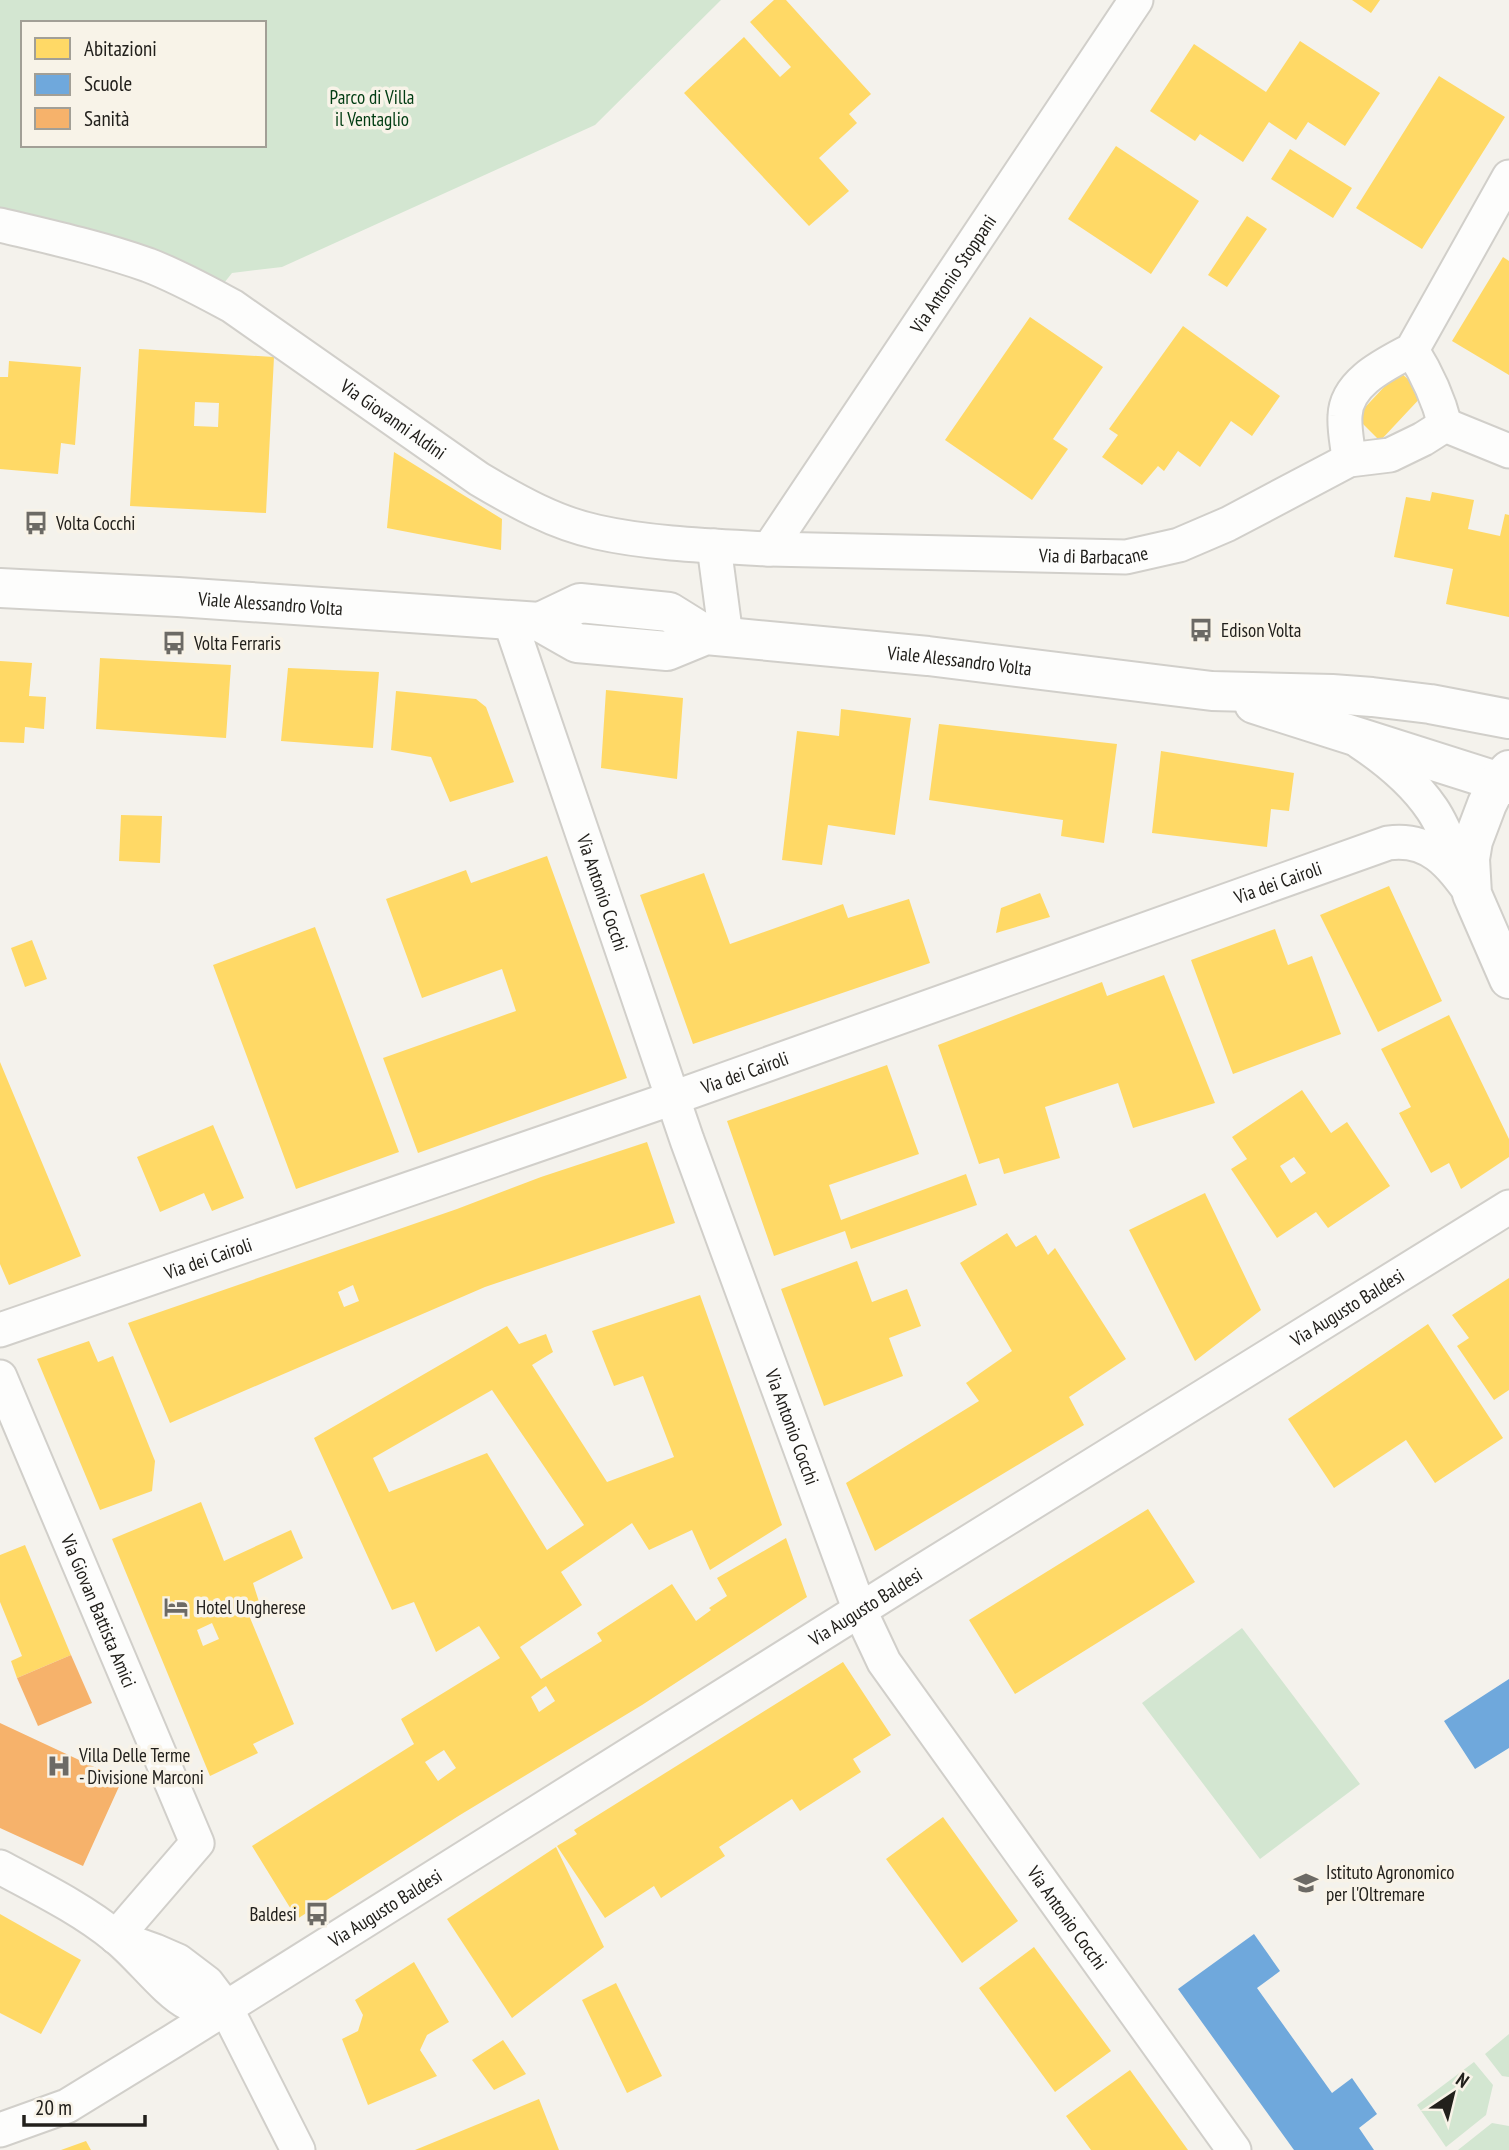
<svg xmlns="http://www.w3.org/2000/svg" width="1509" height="2150" font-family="'PT Sans Narrow',sans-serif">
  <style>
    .green { fill: #d3e6d1; fill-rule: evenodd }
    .homes { fill: #ffd966; fill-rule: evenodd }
    .schools { fill: #6fa8dc }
    .health { fill: #f6b26b }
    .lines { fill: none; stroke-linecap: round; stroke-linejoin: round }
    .street-casing { stroke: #d1cfca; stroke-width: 37 }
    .secondary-casing { stroke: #d1cfca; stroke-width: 42 }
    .street { stroke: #fdfdfc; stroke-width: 33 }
    .secondary { stroke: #fdfdfc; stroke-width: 38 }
    .labels { text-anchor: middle; stroke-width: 7; stroke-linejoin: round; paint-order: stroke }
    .park-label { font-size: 19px; fill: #003c12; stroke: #f8f3e8 }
    .street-label { font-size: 19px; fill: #22201c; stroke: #f8f3e8 }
    .poi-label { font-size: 19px; fill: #22201c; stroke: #f8f3e8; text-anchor: start }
  </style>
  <rect width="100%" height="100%" fill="#f4f2ec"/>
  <!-- green -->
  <path class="green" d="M 0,0 L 721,0 L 595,125 L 282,267 L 232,273 L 224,283 L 0,211 ZM 23,23 L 264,23 L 264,145 L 23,145 Z
    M 1242,1628 L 1360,1784 L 1260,1859 L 1142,1703 Z
    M 1509,2034 L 1509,2077 L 1502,2076 L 1485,2054 Z
    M 1474,2062 L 1493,2085 L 1486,2115 L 1446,2147 L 1417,2105 Z
    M 1492,2123 L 1509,2126 L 1509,2150 L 1458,2150 Z"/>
  <!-- homes -->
  <path class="homes" d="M 774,0 L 786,0 L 871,94 L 849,114 L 857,123 L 819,158 L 849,191 L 809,226 L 684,93 L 744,37 L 780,77 L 791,67 L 750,22 Z
    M 1352,0 L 1380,0 L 1371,13 Z
    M 1300,41 L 1380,93 L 1345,146 L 1308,122 L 1296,140 L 1269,122 L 1243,162 L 1200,134 L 1195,141 L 1150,111 L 1194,44 L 1266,92 Z
    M 1439,76 L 1505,117 L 1422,249 L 1356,208 Z
    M 1116,146 L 1199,201 L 1151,274 L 1068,219 Z
    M 1290,149 L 1352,188 L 1333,218 L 1271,179 Z
    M 1247,216 L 1267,229 L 1227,287 L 1208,275 Z
    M 1503,257 L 1509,261 L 1509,375 L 1452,341 Z
    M 1030,317 L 1103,367 L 1053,439 L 1068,449 L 1032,500 L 945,440 Z
    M 1183,326 L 1280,396 L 1252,436 L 1231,421 L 1200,467 L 1178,451 L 1164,471 L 1158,466 L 1142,485 L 1102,457 L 1118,435 L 1109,429 Z
    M 139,349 L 274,357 L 266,513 L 130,506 ZM 195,402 L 219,403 L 218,427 L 194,426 Z
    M 9,361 L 81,367 L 75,445 L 61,443 L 58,474 L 0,469 L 0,377 L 8,377 Z
    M 1399,371 L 1424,394 L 1380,441 L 1356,417 Z
    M 394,452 L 502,519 L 501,550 L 387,528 Z
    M 1432,492 L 1474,500 L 1468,529 L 1500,536 L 1505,514 L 1509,515 L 1509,617 L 1446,604 L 1453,569 L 1394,557 L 1406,497 L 1430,501 Z
    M 100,658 L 231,665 L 226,738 L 96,729 Z
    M 0,661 L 32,663 L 29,696 L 46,697 L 44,729 L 25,727 L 24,743 L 0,742 Z
    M 288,668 L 379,672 L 373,748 L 281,741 Z
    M 606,690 L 683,698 L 677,779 L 601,768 Z
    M 396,691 L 476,699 L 486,707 L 514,782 L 450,802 L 431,757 L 391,750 Z
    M 841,709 L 911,718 L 895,835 L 828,825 L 822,865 L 782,860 L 797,731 L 839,736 Z
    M 939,724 L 1117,744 L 1104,843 L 1061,836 L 1063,820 L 929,800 Z
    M 1161,751 L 1294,773 L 1289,811 L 1271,809 L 1267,847 L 1152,833 Z
    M 121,815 L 162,816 L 160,863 L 119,861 Z
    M 547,856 L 627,1078 L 418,1153 L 383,1058 L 516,1011 L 502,969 L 422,998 L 386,899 L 466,870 L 471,883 Z
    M 704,873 L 730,944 L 843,904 L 848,918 L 909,899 L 930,963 L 693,1044 L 640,895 Z
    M 1389,886 L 1442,1001 L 1378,1032 L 1320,915 Z
    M 1040,893 L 1050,917 L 996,933 L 1001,908 Z
    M 315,927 L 399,1152 L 296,1189 L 213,965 Z
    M 1275,929 L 1288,965 L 1312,956 L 1341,1034 L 1233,1074 L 1191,960 Z
    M 32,940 L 47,979 L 25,987 L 11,948 Z
    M 1164,975 L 1215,1103 L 1133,1128 L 1118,1083 L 1045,1107 L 1060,1158 L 1004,1174 L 999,1158 L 979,1164 L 938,1045 L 1102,982 L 1107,996 Z
    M 1449,1015 L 1509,1139 L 1509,1157 L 1461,1189 L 1449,1163 L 1431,1173 L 1399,1113 L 1411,1107 L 1381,1049 Z
    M 0,1062 L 81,1256 L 9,1285 L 0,1264 Z
    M 887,1065 L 919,1154 L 829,1185 L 841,1220 L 966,1174 L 977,1205 L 851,1249 L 845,1231 L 774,1256 L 727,1121 Z
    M 1302,1090 L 1331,1133 L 1347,1122 L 1390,1186 L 1328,1228 L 1316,1212 L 1277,1238 L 1231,1169 L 1247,1159 L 1232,1137 ZM 1294,1157 L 1306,1173 L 1291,1183 L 1280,1166 Z
    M 213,1125 L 244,1198 L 212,1211 L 204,1193 L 160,1212 L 137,1157 Z
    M 647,1142 L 675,1223 L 485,1287 L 170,1423 L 128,1323 L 457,1209 L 541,1177 ZM 353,1285 L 359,1301 L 344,1307 L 338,1292 Z
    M 1205,1193 L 1261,1310 L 1195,1361 L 1129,1230 Z
    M 1007,1233 L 1016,1247 L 1036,1235 L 1048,1255 L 1055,1248 L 1126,1359 L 1069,1397 L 1084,1425 L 875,1551 L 846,1483 L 979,1401 L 966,1383 L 1012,1351 L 960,1263 Z
    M 857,1261 L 872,1302 L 907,1289 L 921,1326 L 889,1338 L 903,1376 L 824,1406 L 781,1289 Z
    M 1509,1278 L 1509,1390 L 1494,1400 L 1457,1346 L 1469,1338 L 1452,1315 Z
    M 700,1295 L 782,1525 L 710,1570 L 692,1530 L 649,1550 L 632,1523 L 561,1572 L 582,1605 L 520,1647 L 541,1679 L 602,1641 L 597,1633 L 672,1584 L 696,1621 L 711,1610 L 709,1608 L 727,1596 L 717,1578 L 786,1538 L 807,1597 L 642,1705 L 460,1815 L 297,1919 L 252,1846 L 414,1744 L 401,1719 L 500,1658 L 479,1626 L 436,1652 L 414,1602 L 392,1610 L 314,1438 L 507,1326 L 519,1344 L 546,1334 L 553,1352 L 532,1365 L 607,1482 L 674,1457 L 643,1376 L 614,1386 L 592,1331 ZM 492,1390 L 584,1525 L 547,1550 L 487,1453 L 389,1492 L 373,1458 ZM 546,1686 L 555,1701 L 539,1712 L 531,1697 ZM 444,1750 L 456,1768 L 438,1781 L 425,1762 Z
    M 1428,1324 L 1503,1438 L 1435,1483 L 1406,1440 L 1334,1488 L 1288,1419 Z
    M 89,1341 L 98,1362 L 113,1356 L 155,1461 L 152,1491 L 100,1510 L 37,1359 Z
    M 201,1502 L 224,1561 L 291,1530 L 303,1558 L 253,1583 L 261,1608 L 248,1613 L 294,1724 L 253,1744 L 258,1753 L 210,1776 L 112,1539 ZM 212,1623 L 219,1639 L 203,1646 L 197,1630 Z
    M 1148,1509 L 1195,1582 L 1015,1694 L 969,1620 Z
    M 25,1545 L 71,1655 L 17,1678 L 11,1661 L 22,1656 L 0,1602 L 0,1555 Z
    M 843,1662 L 891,1735 L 853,1759 L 861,1772 L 800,1811 L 792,1799 L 719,1847 L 725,1856 L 661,1898 L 654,1886 L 605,1918 L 557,1846 L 577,1834 L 574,1830 Z
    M 943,1817 L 1018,1921 L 962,1963 L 886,1859 Z
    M 556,1847 L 604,1947 L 512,2018 L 447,1919 Z
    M 0,1914 L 81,1960 L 41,2034 L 0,2013 Z
    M 1034,1947 L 1111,2051 L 1055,2092 L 979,1988 Z
    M 414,1962 L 449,2022 L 427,2035 L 420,2050 L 437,2076 L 368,2105 L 342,2039 L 358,2031 L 363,2015 L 355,2000 Z
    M 616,1983 L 662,2076 L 627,2093 L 582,2000 Z
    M 503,2040 L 526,2074 L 494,2090 L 472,2060 Z
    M 1130,2070 L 1188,2150 L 1091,2150 L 1066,2116 Z
    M 539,2099 L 559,2150 L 415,2150 Z
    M 86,2141 L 91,2150 L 61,2150 Z"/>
  <!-- schools -->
  <path class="schools" d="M 1509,1679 L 1509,1748 L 1475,1769 L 1444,1721 Z
    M 1254,1934 L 1280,1971 L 1257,1988 L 1332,2093 L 1352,2078 L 1377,2114 L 1359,2128 L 1374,2150 L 1294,2150 L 1178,1989 Z"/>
  <!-- health -->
  <path class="health" d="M 71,1655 L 92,1703 L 38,1726 L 17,1678 Z
    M 0,1723 L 122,1780 L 83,1866 L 0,1828 Z"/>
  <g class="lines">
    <!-- street casing -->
    <g class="street-casing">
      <g id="street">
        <path id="s1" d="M 0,225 C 50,237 100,248 148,265 C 177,276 204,291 232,306 L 479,479 C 516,501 555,523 597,532 C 650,544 714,546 769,549 L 1126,557 L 1179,545 L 1228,524 L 1349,460 L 1390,455 L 1423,439 L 1445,425"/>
        <path d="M 1412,350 C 1427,374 1438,397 1445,425"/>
        <path d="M 1445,425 L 1509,451"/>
        <path d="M 1349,460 C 1348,446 1344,431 1345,416 C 1346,382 1386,364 1412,350 L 1509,177"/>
        <path d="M 714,546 L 726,637"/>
        <path id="s2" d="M 769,549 L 1136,0"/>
        <path id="s3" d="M 510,621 L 687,1140 L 860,1611 L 884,1662 L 1234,2150"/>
        <path d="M 1360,742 C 1387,760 1413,781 1432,809 C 1445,828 1453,852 1462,873"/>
        <path id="s4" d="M 0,1330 L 673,1098 L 1388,843 C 1430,837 1450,864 1472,894"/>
        <path id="s5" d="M 0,1377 L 197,1843 L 116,1937"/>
        <path d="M 0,1867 C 39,1888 82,1909 116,1937 C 138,1954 166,1992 188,2003 C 200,2008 214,2008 226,2008"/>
        <path d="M 116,1937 L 155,1951 L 178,1961 L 207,1983 L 226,2008 L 298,2150"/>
        <path id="s6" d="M 0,2130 L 67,2106 L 173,2041 L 914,1576 L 1509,1207"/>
      </g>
    </g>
    <!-- secondary casing -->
    <g class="secondary-casing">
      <g id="secondary">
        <path id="s7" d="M 0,588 L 178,597 L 540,622 L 577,643 L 667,651 L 706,635 L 928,656 L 1212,691 L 1332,694 L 1372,697 L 1430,704 L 1509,719"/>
        <path d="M 540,622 L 580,603 L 669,612 L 706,635"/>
        <path d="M 1254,704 L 1509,785"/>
        <path d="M 1509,770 L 1498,782 L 1487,804 L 1473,841 L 1470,859 L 1472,894 L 1509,979"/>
      </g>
    </g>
    <!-- street -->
    <use href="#street" class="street"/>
    <!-- secondary -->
    <use href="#secondary" class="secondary"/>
  </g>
  <!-- icons -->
  <defs>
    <g id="bus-bare" transform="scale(1.89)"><path d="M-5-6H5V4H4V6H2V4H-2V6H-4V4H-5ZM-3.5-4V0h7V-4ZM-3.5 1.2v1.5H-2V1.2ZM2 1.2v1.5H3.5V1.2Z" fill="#6c6a65" stroke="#f8f3e8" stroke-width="2.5" paint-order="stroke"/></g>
    <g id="hotel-bare" transform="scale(1.89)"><path d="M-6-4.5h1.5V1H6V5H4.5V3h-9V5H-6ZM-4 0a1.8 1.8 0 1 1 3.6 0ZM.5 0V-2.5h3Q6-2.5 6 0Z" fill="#6c6a65" stroke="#f8f3e8" stroke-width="2.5" paint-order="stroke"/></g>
    <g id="hospital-bare" transform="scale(1.89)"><path d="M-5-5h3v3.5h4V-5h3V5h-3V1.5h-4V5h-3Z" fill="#6c6a65" stroke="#f8f3e8" stroke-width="2.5" paint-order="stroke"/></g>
    <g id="school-bare" transform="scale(1.89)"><path d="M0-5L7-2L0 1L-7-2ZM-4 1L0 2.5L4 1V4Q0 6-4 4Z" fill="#6c6a65" stroke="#f8f3e8" stroke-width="2.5" paint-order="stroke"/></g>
  </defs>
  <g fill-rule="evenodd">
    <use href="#bus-bare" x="36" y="523"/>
    <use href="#bus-bare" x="1201" y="630"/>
    <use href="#bus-bare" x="174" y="643"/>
    <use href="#hotel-bare" x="176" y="1607"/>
    <use href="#hospital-bare" x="59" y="1766"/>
    <use href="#school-bare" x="1306" y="1883"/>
    <use href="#bus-bare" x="317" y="1914"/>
  </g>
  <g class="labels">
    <!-- park labels -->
    <g class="park-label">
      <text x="372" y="104">Parco di Villa<tspan x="372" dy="22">il Ventaglio</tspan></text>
    </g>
    <!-- street labels -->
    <g class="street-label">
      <text dy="7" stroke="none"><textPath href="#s2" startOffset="331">Via Antonio Stoppani</textPath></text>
      <text dy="7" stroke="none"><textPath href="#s1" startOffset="444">Via Giovanni Aldini</textPath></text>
      <text dy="7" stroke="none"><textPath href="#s1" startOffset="1176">Via di Barbacane</textPath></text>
      <text dy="7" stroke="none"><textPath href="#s7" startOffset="271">Viale Alessandro Volta</textPath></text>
      <text dy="7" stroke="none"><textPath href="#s7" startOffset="971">Viale Alessandro Volta</textPath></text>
      <text dy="7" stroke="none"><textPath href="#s4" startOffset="1354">Via dei Cairoli</textPath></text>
      <text dy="7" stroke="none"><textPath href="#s3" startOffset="287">Via Antonio Cocchi</textPath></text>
      <text dy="7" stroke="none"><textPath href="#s4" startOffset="788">Via dei Cairoli</textPath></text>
      <text dy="7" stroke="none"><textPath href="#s4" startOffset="220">Via dei Cairoli</textPath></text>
      <text dy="7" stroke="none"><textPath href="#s6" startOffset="1580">Via Augusto Baldesi</textPath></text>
      <text dy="7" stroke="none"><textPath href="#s3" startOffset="854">Via Antonio Cocchi</textPath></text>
      <text dy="7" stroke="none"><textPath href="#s6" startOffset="1013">Via Augusto Baldesi</textPath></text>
      <text dy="7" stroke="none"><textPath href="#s5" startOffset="254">Via Giovan Battista Amici</textPath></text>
      <text dy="7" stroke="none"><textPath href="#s6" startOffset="446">Via Augusto Baldesi</textPath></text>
      <text dy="7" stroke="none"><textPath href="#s3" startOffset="1421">Via Antonio Cocchi</textPath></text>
    </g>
    <!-- poi labels -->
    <g class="poi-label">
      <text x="56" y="530">Volta Cocchi</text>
      <text x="1221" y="637">Edison Volta</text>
      <text x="194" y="650">Volta Ferraris</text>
      <text x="196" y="1614">Hotel Ungherese</text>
      <text x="79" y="1762">Villa Delle Terme<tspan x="79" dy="22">- Divisione Marconi</tspan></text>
      <text x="1326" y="1879">Istituto Agronomico<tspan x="1326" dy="22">per l'Oltremare</tspan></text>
      <text x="297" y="1921" text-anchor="end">Baldesi</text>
    </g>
  </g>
  <!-- legend -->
  <rect x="21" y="21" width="245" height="126" fill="#f8f3e8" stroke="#a29f96" stroke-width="2"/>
  <rect x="35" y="38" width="35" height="21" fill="#ffd966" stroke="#a29f96" stroke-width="2"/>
  <text x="84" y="56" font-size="21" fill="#22201c">Abitazioni</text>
  <rect x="35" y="74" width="35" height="21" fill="#6fa8dc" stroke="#a29f96" stroke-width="2"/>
  <text x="84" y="91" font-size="21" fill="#22201c">Scuole</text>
  <rect x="35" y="108" width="35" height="21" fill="#f6b26b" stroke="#a29f96" stroke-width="2"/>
  <text x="84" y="126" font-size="21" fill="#22201c">Sanità</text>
  <!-- north arrow -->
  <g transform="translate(1453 2094) rotate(35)" stroke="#f8f3e8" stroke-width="5" paint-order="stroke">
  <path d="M0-5L12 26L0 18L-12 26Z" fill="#22201c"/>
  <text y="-10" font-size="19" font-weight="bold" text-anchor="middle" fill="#22201c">N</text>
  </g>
  <!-- scale -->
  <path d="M24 2115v10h121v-10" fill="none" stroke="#22201c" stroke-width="3.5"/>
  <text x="35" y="2115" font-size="21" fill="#22201c" stroke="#f8f3e8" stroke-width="5" paint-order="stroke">20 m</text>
</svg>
